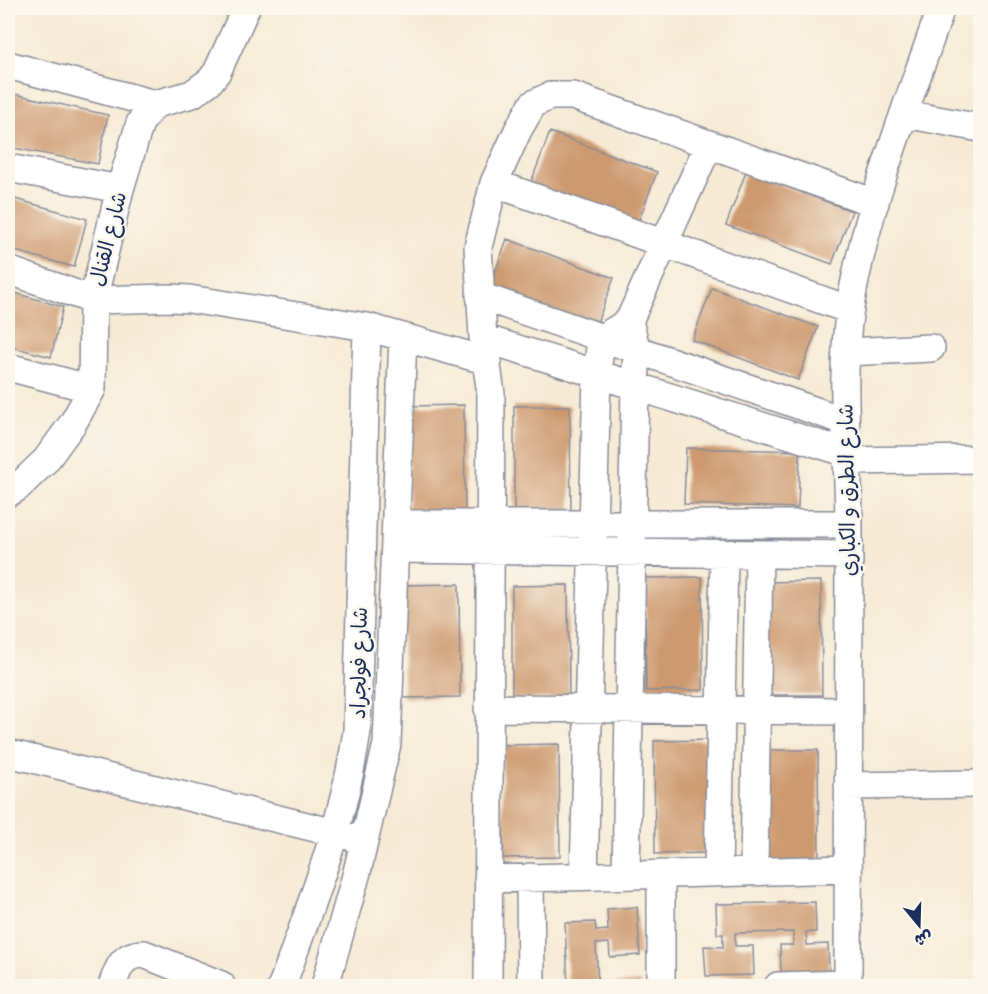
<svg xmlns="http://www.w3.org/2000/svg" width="988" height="994" font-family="'Gochi Hand','Playpen Sans Arabic',sans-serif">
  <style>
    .building { fill: #cd996e }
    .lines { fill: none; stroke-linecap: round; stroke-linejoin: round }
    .minor-casing { stroke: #888c99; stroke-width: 30 }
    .minor { stroke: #fff; stroke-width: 27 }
    .labels { text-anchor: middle; stroke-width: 5; stroke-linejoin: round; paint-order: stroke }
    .street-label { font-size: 21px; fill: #1b2f5e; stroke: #fbf7ec }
  </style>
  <rect width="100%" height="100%" fill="#fbf7ec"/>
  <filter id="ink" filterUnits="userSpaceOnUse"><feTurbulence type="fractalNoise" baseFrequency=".0167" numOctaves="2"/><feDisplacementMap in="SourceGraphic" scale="12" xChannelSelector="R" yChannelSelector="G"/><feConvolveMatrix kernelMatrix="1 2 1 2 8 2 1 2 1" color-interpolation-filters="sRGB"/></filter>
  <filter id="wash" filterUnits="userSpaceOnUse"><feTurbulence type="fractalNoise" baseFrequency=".008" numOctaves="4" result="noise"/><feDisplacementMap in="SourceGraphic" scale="24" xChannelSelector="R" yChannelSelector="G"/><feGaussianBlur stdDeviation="1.35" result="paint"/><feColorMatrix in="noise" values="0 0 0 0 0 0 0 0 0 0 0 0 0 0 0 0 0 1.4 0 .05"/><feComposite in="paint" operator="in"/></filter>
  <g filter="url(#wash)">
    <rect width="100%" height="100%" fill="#f6ead4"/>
    <g id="blocks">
      <!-- building -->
      <path class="building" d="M 10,93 L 108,115 L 98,164 L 8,147 L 8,105 Z
        M 550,132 L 657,172 L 637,225 L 530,185 Z
        M 746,172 L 852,211 L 832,264 L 726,225 Z
        M 8,197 L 87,219 L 74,267 L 8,249 Z
        M 507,239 L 614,278 L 594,331 L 488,292 Z
        M 712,288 L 818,327 L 798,380 L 692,340 Z
        M 8,291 L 63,307 L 51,357 L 8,346 Z
        M 464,405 L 465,519 L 408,519 L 408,406 Z
        M 514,406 L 570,406 L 571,519 L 514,520 Z
        M 686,448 L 800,451 L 798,508 L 684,504 Z
        M 702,577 L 703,690 L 646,691 L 645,578 Z
        M 821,581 L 822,695 L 765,695 L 764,582 Z
        M 459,584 L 460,697 L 403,698 L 402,585 Z
        M 568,585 L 569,698 L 512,699 L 512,586 Z
        M 711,740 L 712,853 L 655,854 L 654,741 Z
        M 559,744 L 560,857 L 503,858 L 502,745 Z
        M 761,750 L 818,750 L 819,863 L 762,863 Z
        M 815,902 L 816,932 L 806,932 L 807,945 L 828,944 L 829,973 L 781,975 L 780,945 L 793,945 L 793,932 L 735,933 L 735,946 L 753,946 L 754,975 L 706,976 L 704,946 L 723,947 L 723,934 L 717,934 L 716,904 Z
        M 637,907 L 640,955 L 610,957 L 609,943 L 596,944 L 598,986 L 568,986 L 565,923 L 595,922 L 596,931 L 608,930 L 607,909 Z
        M 640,982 L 640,986 L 611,986 L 611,984 Z"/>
    </g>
  </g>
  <g filter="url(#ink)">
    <use href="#blocks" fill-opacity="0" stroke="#888c99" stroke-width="1.5"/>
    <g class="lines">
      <!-- minor casing -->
      <g class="minor-casing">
        <path id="minor" d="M 8,65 L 155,104
          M 905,114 L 980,128
          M 8,168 L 120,189
          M 494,183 L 850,310
          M 8,270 L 93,300 L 172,298 L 189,299 L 367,327 L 488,361
          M 480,296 L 845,421
          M 483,338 L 847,453
          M 846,352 L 931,348
          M 8,367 L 92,389
          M 847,461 L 980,459
          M 8,493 L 17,488 L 46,460 L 73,423 L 92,389 L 93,300 L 120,189 L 140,123 L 155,104 L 192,94 L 210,81 L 217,72 L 246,8
          M 396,524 L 849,524
          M 395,549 L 849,555
          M 488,708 L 848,711
          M 8,753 L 352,837
          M 848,786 L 980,784
          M 754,871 L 759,554
          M 718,872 L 724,554
          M 626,875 L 635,386 L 637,351 L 629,321
          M 584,876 L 597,374 L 601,339 L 629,321 L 709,144
          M 530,877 L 531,986
          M 488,879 L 848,869
          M 112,986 C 118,968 122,954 144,954 L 221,985
          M 282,986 C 311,903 345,819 357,731 L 367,327
          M 325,986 L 357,872 L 387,744 L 403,337
          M 488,986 L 491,394 L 483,338 L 478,247 L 494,183 L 518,130 L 533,104 L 550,96 L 573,96 L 875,203
          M 661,986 L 661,874
          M 778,986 L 848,984
          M 848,986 C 848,833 849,680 849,527 C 849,454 839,381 850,308 C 866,207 908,105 941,8"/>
      </g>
      <!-- minor -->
      <use href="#minor" class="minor"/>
    </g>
  </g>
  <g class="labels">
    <!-- street labels -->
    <g class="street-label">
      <text transform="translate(108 239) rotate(-76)" y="7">شارع القنال</text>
      <text transform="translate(847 490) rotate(-91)" y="7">شارع الطرق و الكباري</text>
      <text transform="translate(359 663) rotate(-89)" y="7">شارع فولجراد</text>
    </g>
  </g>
  <!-- margin -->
  <rect width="988" height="994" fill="none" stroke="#fbf7ec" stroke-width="30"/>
  <!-- north arrow -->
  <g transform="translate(919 925) rotate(161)" stroke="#fbf7ec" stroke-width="4.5" paint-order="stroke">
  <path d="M0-4.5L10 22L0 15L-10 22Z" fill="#1b2f5e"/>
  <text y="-9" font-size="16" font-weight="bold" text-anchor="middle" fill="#1b2f5e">ش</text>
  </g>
</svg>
